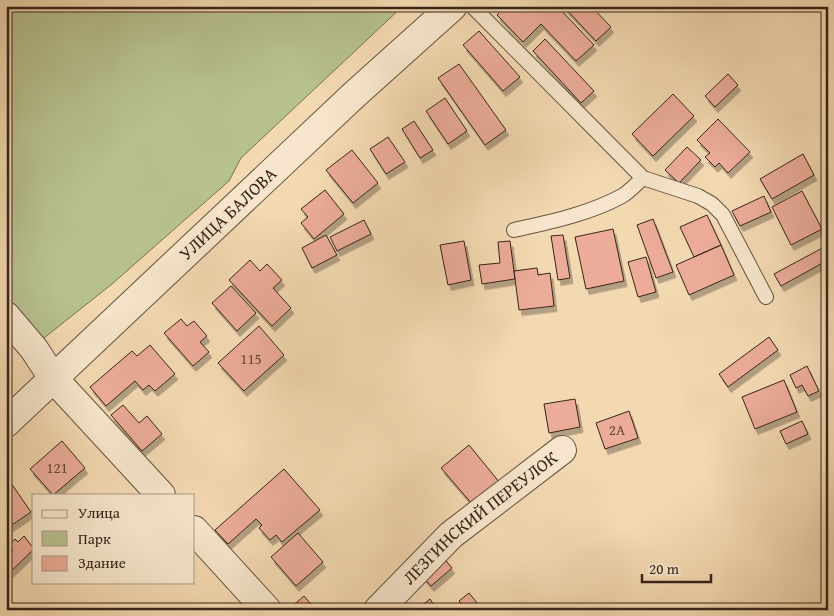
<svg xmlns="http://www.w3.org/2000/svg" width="834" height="616" font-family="'Gentium Book Plus',serif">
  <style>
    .green { fill: #b7c08f; stroke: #777254 }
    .building { fill: #ecac99; stroke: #372519; filter: url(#shadow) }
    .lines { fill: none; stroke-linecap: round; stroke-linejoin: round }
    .lane-casing { stroke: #66523f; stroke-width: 16 }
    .street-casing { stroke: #66523f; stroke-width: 30 }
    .lane { stroke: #f7e6cd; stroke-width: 14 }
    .street { stroke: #f7e6cd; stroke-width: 28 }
    .labels { text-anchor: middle; stroke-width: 4; stroke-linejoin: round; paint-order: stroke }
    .number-label { font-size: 15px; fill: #644739 }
    .street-label { font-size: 18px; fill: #372519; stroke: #f7e6cd }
  </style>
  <defs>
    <filter id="shadow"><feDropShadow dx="3" dy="5.5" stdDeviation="0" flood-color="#0004"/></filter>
  </defs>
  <rect width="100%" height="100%" fill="#f3d9b2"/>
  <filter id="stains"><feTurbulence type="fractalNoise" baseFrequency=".004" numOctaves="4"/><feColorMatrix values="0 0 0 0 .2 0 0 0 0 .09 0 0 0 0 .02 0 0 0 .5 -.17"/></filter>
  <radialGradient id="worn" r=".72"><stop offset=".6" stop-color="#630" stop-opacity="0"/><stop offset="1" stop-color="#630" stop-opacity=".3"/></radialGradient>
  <!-- green -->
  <path class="green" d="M 6,6 L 403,6 L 241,158 L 229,181 L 112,284 L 44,338 L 6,302 Z"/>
  <!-- building -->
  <path class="building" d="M 506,6 L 557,6 L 594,45 L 576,61 L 541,24 L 523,42 L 497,15 Z
    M 563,6 L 591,6 L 611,27 L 596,41 Z
    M 479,31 L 520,77 L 503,91 L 463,45 Z
    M 545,39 L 594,91 L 581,103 L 533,51 Z
    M 459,64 L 506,130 L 485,145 L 438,78 Z
    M 728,74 L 738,85 L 715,107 L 705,96 Z
    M 673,94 L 694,116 L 653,156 L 632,134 Z
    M 445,98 L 467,131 L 448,144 L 426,111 Z
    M 718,119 L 750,152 L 728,173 L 719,163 L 715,167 L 705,157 L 710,153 L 697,140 Z
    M 414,121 L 433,150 L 420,158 L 402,129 Z
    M 388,137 L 405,162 L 386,174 L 370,149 Z
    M 687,147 L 701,160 L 679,183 L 665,170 Z
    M 352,150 L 378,183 L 353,203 L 326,170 Z
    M 803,154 L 814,175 L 772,199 L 760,179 Z
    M 325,190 L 344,214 L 314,239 L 301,223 L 308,217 L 301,209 Z
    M 802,191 L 822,229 L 791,245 L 772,207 Z
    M 764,196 L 771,212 L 740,226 L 732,211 Z
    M 707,215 L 721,245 L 694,257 L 680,227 Z
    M 653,219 L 673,272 L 656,278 L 637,225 Z
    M 364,220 L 371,234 L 337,251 L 330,237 Z
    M 613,229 L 624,281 L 586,289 L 575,237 Z
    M 326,235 L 337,255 L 312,268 L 302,248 Z
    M 563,235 L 570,278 L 558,280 L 551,236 Z
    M 464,241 L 471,280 L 448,285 L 440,245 Z
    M 510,241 L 515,279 L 482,284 L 479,265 L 500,263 L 498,242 Z
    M 721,245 L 734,275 L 689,295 L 676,265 Z
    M 828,245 L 828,260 L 781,286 L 774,274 Z
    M 646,257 L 656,292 L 638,297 L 628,262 Z
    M 250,260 L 260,271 L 267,264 L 282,280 L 273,288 L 291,308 L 272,326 L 229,280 Z
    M 537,268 L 538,275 L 550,273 L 554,306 L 519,310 L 514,271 Z
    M 231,286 L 256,313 L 237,331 L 212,303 Z
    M 181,319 L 187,326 L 194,321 L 207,336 L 200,342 L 209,352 L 193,366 L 164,333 Z
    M 259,326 L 284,355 L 244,391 L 218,363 Z
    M 769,337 L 778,350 L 728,387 L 719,374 Z
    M 150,345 L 175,374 L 155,391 L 149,385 L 143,390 L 135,381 L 106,406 L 90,387 L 132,351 L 137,356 Z
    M 807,366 L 819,391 L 808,396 L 802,385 L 796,388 L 790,375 Z
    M 784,380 L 797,412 L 755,429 L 742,397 Z
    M 575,399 L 580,427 L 549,433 L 544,404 Z
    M 123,405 L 139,423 L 147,416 L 162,434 L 142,451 L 111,415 Z
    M 629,411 L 638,438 L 605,449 L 596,423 Z
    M 802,421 L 808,434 L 786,444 L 780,431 Z
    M 62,441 L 85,468 L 53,495 L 30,469 Z
    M 469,445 L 500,483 L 473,505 L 441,468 Z
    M 284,469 L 320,510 L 282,542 L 276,535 L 270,540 L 259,528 L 262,525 L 256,519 L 228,544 L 215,530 Z
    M 11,483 L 31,512 L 6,529 L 6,486 Z
    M 298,533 L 323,562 L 296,586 L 271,557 Z
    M 24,536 L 34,549 L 6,576 L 6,557 L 13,550 L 9,546 L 15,539 L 18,542 Z
    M 442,556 L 452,568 L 431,586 L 421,575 Z
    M 469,593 L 482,609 L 482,610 L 461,610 L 464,607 L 459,601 Z
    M 304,596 L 316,610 L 289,610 L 289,609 Z
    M 430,599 L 437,610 L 416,610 Z"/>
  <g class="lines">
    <!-- lane casing -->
    <g class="lane-casing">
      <path id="lane" d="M 472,6 L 643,178 L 698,196 L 712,204 L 723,215 L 766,297
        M 514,230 C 550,222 589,214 622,196 C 629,192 636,184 643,178"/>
    </g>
    <!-- street casing -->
    <g class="street-casing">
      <g id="street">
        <path d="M 6,316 L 34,349 L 53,378 L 161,495"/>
        <path id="s1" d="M 6,423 L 354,95 L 453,6"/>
        <path d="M 194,530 L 267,610"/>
        <path id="s2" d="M 378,610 L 451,535 L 562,450"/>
      </g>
    </g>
    <!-- lane -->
    <use href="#lane" class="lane"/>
    <!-- street -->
    <use href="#street" class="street"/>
  </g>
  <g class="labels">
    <!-- number labels -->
    <g class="number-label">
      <text x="251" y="364">115</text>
      <text x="617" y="435">2А</text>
      <text x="57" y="473">121</text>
    </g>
    <!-- street labels -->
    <g class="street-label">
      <text dy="6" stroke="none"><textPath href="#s1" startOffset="305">УЛИЦА БАЛОВА</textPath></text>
      <text dy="6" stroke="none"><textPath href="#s2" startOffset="138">ЛЕЗГИНСКИЙ ПЕРЕУЛОК</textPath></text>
    </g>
  </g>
  <!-- margin -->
  <rect width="834" height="616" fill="none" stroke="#f3d9b2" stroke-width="25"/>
  <rect x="8" y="8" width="819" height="601" fill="none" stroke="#372519" stroke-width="2.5"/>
  <rect x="12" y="12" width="809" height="591" fill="none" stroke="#372519"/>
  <!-- legend -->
  <rect x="32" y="494" width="162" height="90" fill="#f7e6cd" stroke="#aa9985"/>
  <rect x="42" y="510" width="25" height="8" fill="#f7e6cd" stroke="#aa9985"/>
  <text x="78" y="518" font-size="15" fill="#372519">Улица</text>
  <rect x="42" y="531" width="25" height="15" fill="#b7c08f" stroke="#aa9985"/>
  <text x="78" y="544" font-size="15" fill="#372519">Парк</text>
  <rect x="42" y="556" width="25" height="15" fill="#ecac99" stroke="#aa9985"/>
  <text x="78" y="568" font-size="15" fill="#372519">Здание</text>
  <!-- scale -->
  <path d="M642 574v8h69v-8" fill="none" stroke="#372519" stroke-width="2.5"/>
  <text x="649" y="574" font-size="15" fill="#372519" stroke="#f7e6cd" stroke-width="4" paint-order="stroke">20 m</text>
  <rect width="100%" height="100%" filter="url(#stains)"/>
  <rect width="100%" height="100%" fill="url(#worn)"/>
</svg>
